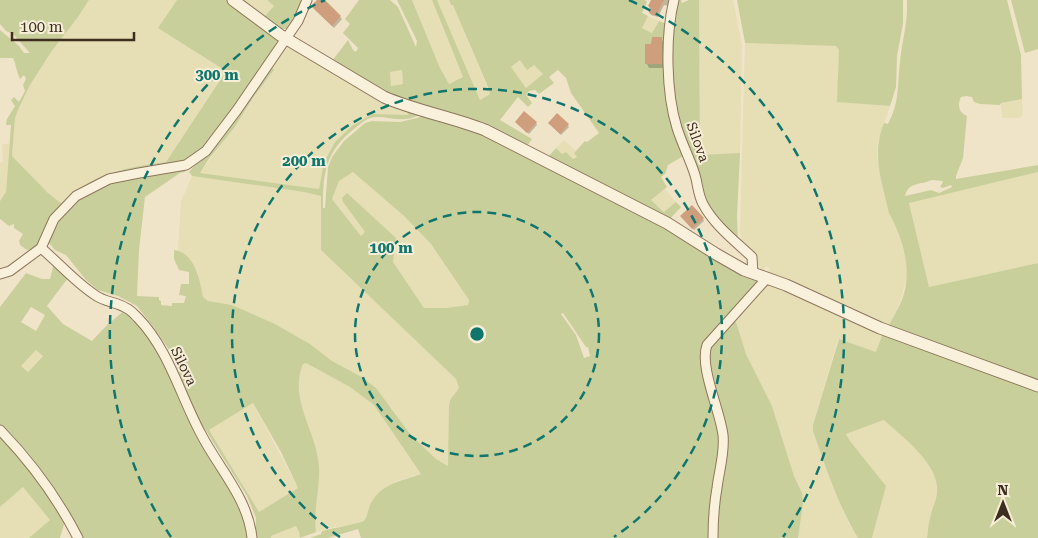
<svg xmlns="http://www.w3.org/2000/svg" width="1038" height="538" font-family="'Roboto Serif',serif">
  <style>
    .farmland { fill: #e6deb5 }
    .green { fill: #c9cf9b; fill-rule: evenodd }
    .shadow { fill: #0003 }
    .building { fill: #cf9f7d }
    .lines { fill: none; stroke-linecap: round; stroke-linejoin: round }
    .minor-casing { stroke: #8d765c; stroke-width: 11 }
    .tertiary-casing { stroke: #8d765c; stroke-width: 13 }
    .minor { stroke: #faf1dc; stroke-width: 9 }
    .tertiary { stroke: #faf1dc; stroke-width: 11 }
    .ring { fill: none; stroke: #0f766e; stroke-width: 2.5; stroke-dasharray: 9 6 }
    .labels { text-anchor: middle; stroke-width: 4; stroke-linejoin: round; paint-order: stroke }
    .street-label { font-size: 14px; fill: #3d2e20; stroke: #f7eed8 }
    .centre { fill: #0f766e; stroke: #f7eed8; stroke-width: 2.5 }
    .ring-label { font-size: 15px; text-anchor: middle; font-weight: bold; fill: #0f766e; stroke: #f7eed8; stroke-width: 4; stroke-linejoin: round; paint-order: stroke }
  </style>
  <rect width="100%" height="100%" fill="#f0e4c8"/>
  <!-- farmland -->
  <path class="farmland" d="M 89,0 L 177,0 L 159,28 L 226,70 L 166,162 L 117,170 L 79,188 L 62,205 L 48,193 L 12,156 L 15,118 L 30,85 L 51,51 L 78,17 Z
    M 244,0 L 267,0 L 274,6 L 264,17 Z
    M 412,0 L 432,0 L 463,78 L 448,84 L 440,68 Z
    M 437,0 L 449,0 L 451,5 L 453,4 L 489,91 L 490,94 L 480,100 Z
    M 699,0 L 733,0 L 742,45 L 740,153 L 700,156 Z
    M 648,16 L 659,21 L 652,33 L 642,28 Z
    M 745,43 L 836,46 L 839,50 L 838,102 L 890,106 L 878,141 L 877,157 L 891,218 L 894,220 L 906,256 L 907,275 L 901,300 L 888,328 L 768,275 L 769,268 L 765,266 L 764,272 L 761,270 L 755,257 L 742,244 L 740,232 Z
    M 288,45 L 372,97 L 407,112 L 408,115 L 373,114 L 335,142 L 324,162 L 319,189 L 200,173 L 274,70 L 270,65 Z
    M 520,60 L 534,65 L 543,74 L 526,88 L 511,67 Z
    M 402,70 L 403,84 L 391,86 L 390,72 Z
    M 1022,99 L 1023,115 L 1019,118 L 1002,118 L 1001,103 Z
    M 564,140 L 576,151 L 574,153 L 577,157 L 573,159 L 566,152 L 562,154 L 556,148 Z
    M 2,144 L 9,144 L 6,192 L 0,201 L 0,163 L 3,162 Z
    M 353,172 L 404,216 L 431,244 L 469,300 L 468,305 L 446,308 L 424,308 L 393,262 L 343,202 L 365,232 L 361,236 L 332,199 L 339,181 Z
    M 1038,172 L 1038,263 L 929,287 L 909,202 Z
    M 192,176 L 304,192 L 321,196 L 321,250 L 456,379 L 459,388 L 450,400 L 449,406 L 449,466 L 436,459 L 411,435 L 391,407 L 360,376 L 332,361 L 310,344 L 275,324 L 232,305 L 208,301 L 202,297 L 198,273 L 188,259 L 178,251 L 181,202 Z
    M 665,189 L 676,202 L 665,212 L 651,200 Z
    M 767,285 L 775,285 L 883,333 L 876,352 L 838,339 L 813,425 L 832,484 L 848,522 L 858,538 L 798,538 L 802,493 L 794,476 L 772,406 L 746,354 L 733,318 Z
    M 36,350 L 43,355 L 28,372 L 20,367 Z
    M 306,363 L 350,387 L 374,405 L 421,474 L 396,481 L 371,504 L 364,521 L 349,526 L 334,527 L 316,532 L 297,387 L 301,368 L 303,364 Z
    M 253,403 L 298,488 L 259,512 L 209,430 Z
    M 885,420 L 920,453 L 928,463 L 936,480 L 937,492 L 930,519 L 927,538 L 872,538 L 886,486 L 850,441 L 846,434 Z
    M 23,487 L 51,520 L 29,538 L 0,538 L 0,507 Z
    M 296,526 L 299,532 L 300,538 L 271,538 L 271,536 Z"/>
  <!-- green -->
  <path class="green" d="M 0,0 L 89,0 L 78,17 L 51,52 L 30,85 L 19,108 L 15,118 L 12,156 L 48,193 L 62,204 C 90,174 126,167 166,162 L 226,71 L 158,28 L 177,0 L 227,0 L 259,26 L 278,38 L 276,44 L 232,113 L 208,145 L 185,163 L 138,170 L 70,198 L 38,244 L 32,249 L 27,250 L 20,245 L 19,241 L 23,234 L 14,228 L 14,224 L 9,226 L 0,219 L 0,201 L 6,192 L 11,125 L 6,125 L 7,119 L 15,106 L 11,100 L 14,97 L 19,102 L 25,91 L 23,85 L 26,79 L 24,75 L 20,79 C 17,74 16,64 13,58 L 0,58 L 0,30 L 19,46 L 24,53 L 30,53 L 13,34 L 6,31 L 0,24 Z
    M 238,0 L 244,0 L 264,17 L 274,6 L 267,0 L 303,0 C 299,8 295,23 288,28 C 278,35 247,7 238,0 Z
    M 359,0 L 390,0 L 398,7 L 416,47 L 417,41 L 397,0 L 412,0 L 440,68 L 449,84 L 463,77 L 432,0 L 437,0 L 480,100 L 490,94 L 488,87 L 453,5 L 451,5 L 449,0 L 645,0 L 647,2 L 642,13 L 648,16 L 642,28 L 652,33 L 659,21 L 667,24 L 667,72 L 685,155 L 668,165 L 665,174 L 661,177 L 667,187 L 651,200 L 664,212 L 676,202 L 681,207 L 669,220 L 657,211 L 548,157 L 556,148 L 562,154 L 566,152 L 573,159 L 577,157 L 574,153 L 585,141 L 587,142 L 599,133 L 571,93 L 566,78 L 558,70 L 549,77 L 554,83 L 539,94 L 535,90 L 529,91 L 526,95 L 532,103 L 528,107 L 518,97 L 500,120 L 532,139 L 527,146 L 387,93 L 332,61 L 348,40 L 353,50 L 356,52 L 358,48 L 343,33 L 350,24 L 345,19 ZM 520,60 L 527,70 L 534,65 L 543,74 L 526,88 L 511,67 ZM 402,70 L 403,84 L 391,86 L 390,72 Z
    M 676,0 L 681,0 L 682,3 L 689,0 L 699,0 L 700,155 L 740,153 L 737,217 L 738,241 L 710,212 L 685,144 L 672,92 L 671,29 Z
    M 737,0 L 903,0 L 903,24 L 897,56 L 896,87 L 890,106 L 837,102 L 839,50 L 836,46 L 745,43 Z
    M 907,0 L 1007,0 L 1021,55 L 1022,99 L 1001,103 L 1000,105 L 980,104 L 974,102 L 972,97 L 966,96 L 961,97 C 957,105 959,113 967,116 L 963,158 L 956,176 L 956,179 L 1038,165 L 1038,172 L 909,203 L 929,287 L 1038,263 L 1038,382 L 888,328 C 892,318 898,309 902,300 C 913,270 903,239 889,213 C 882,181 871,155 884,123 L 888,124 C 900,101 897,87 900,62 C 902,40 908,23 907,0 ZM 932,180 L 942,181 L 943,182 L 940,187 L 943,188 L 951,185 L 952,187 L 939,193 L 931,190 L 905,196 C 908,182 921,185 932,180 Z
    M 1011,0 L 1038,0 L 1038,49 L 1025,53 Z
    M 286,42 L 364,89 L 466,127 L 598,190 L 756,279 L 758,282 C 751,299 734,310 721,323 C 713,331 707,340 703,350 L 721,434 L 711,538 L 361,538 L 358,529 L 328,538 L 310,538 L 321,534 L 322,531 C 336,527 350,526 364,521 C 368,515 368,509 371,503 C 382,483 402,481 421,474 L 374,405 L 350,387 L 306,363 L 303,364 C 288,400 317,431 319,467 C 320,489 313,511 316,532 L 300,538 L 299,532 L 296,526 L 271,536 L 271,538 L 256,538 L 256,518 L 247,496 L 196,415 L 168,348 L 154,328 L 137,306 L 118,296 L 98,290 L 86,280 L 66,255 L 55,250 L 50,244 L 44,242 L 50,231 L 71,202 L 104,183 L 185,169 L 185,172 L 180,173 L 145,197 L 139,250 L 137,296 L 159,297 L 159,300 L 161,301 L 161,305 L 172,306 L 172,303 L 184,303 L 186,296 L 179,295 L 181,284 L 189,284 L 189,272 L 179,270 L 174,259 L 174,250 C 195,253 200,280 203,297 L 208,301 L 232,305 L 275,324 L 310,344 L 332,361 L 360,376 L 376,388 L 411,435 L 436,459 L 448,466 L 449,406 L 450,400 L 459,388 L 456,379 L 321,250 L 321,196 L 304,192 L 192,176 L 189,172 L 207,152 ZM 288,45 L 372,97 L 407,112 L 408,115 L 373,114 L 352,126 L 335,142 L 324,162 L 319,189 L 200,173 L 208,160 L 234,128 L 253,98 L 274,70 L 270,65 L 279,52 ZM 419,115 L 421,117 L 400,122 L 372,121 L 365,123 L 344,141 L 332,157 L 328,167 L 325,208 L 323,208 C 323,173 325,152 354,129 C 358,126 364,120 370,118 C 386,114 400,125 419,115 ZM 353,172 L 404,216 L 431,244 L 469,300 L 468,305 L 446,308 L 424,308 L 393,262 L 396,238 L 347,193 L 342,198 L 343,202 L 365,232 L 361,236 L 332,199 L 339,181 ZM 563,313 L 586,347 L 588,347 L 590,356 L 584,358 L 576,335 L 561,314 ZM 253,403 L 281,452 L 298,488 L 259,512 L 209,430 Z
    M 54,263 L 68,278 L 47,306 L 63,324 L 92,341 L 107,325 L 125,310 L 132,315 L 159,350 L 241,504 L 250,538 L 80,538 L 0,427 L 0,307 L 26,273 L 42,279 L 50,279 ZM 31,307 L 45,315 L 36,331 L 21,322 ZM 36,350 L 43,356 L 28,372 L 21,366 Z
    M 733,318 L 736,322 L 746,354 L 772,406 L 794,476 L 802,493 L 803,503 L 798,538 L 714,538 L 724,457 L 707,368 L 708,347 Z
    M 883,333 L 1038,390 L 1038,538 L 927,538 C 928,532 928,525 930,519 C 931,510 936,502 937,493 C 940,464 903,438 884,420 L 846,434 L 850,441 L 886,486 L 872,538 L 858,538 C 838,505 826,468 813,431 L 813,425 L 839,339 L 876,352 Z
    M 0,434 L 34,474 L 65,521 L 60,538 L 29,538 L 50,520 L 23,487 L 0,507 Z"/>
  <!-- shadow -->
  <path class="shadow" d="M 319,0 L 323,0 L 342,19 L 334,28 L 314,9 Z
    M 652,0 L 668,0 L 669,1 L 668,6 L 664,5 L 658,17 L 651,15 L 650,13 L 649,6 Z
    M 661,38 L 663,42 L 663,68 L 649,68 L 647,64 L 646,45 L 653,45 Z
    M 536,122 L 537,125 L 529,134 L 518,124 Z
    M 551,125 L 568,125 L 569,127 L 561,135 Z
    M 683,218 L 703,218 L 704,221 L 694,230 Z"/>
  <!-- building -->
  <path class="building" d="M 317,0 L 325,0 L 341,16 L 332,26 L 311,6 Z
    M 651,0 L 664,0 L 656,16 L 649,13 L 651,8 L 648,6 Z
    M 652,37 L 662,37 L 662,64 L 645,64 L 645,44 L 651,44 Z
    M 524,111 L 537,122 L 527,133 L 515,122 Z
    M 557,113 L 569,124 L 560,134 L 548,123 Z
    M 692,205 L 704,218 L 692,229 L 680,216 Z"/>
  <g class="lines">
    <!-- minor casing -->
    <g class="minor-casing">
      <path id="minor" d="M 674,0 C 665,36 666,93 677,128 C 682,144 690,159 695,175 C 698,185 698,195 703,204 C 714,225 735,241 752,257 L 753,273
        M 41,248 C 59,263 75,282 95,295 C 104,302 117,302 126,308 C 131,310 134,314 138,318 C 169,350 180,395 201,434 C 219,469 248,498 252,538
        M 0,274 L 10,271 L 41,248 L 54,219 L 76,196 L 109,179 L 139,173 L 186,165 L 206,151 L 237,110 L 298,21 L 307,0
        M 0,430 C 30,461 58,499 78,538
        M 713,538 C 713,521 714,505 717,488 C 719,471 725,452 723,435 C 720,410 699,367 707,345 L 767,278"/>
    </g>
    <!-- tertiary casing -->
    <g class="tertiary-casing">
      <path id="tertiary" d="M 233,0 L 280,35 L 384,97 C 416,111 452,117 485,130 L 667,223 L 716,254 L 744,270 L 786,285 L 880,328 L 1038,386"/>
    </g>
    <!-- minor -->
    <use href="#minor" class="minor"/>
    <!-- tertiary -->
    <use href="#tertiary" class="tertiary"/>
  </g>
  <!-- distance rings -->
  <g class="ring">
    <circle cx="477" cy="334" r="122"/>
    <path d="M340 537A245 245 0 1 1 614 537"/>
    <path d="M171 537A367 367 0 0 1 325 0M629 0A367 367 0 0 1 783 537"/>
  </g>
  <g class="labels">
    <!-- street labels -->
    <g class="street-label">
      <text transform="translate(698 142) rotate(70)" y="5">Silova</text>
      <text transform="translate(184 366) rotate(64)" y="5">Silova</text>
    </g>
  </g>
  <circle cx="477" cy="334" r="8" class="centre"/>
  <g class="ring-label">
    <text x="217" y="80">300 m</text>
    <text x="304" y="166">200 m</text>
    <text x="391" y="253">100 m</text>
  </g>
  <!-- north arrow -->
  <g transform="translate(1003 503)" stroke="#f7eed8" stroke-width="4" paint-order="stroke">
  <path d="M0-4L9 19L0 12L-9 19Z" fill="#3d2e20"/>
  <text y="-8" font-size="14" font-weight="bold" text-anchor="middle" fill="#3d2e20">N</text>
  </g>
  <!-- scale -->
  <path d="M12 32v8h122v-8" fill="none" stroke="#3d2e20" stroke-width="2.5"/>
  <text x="20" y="32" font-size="15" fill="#3d2e20" stroke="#f7eed8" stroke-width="4" paint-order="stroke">100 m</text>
</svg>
